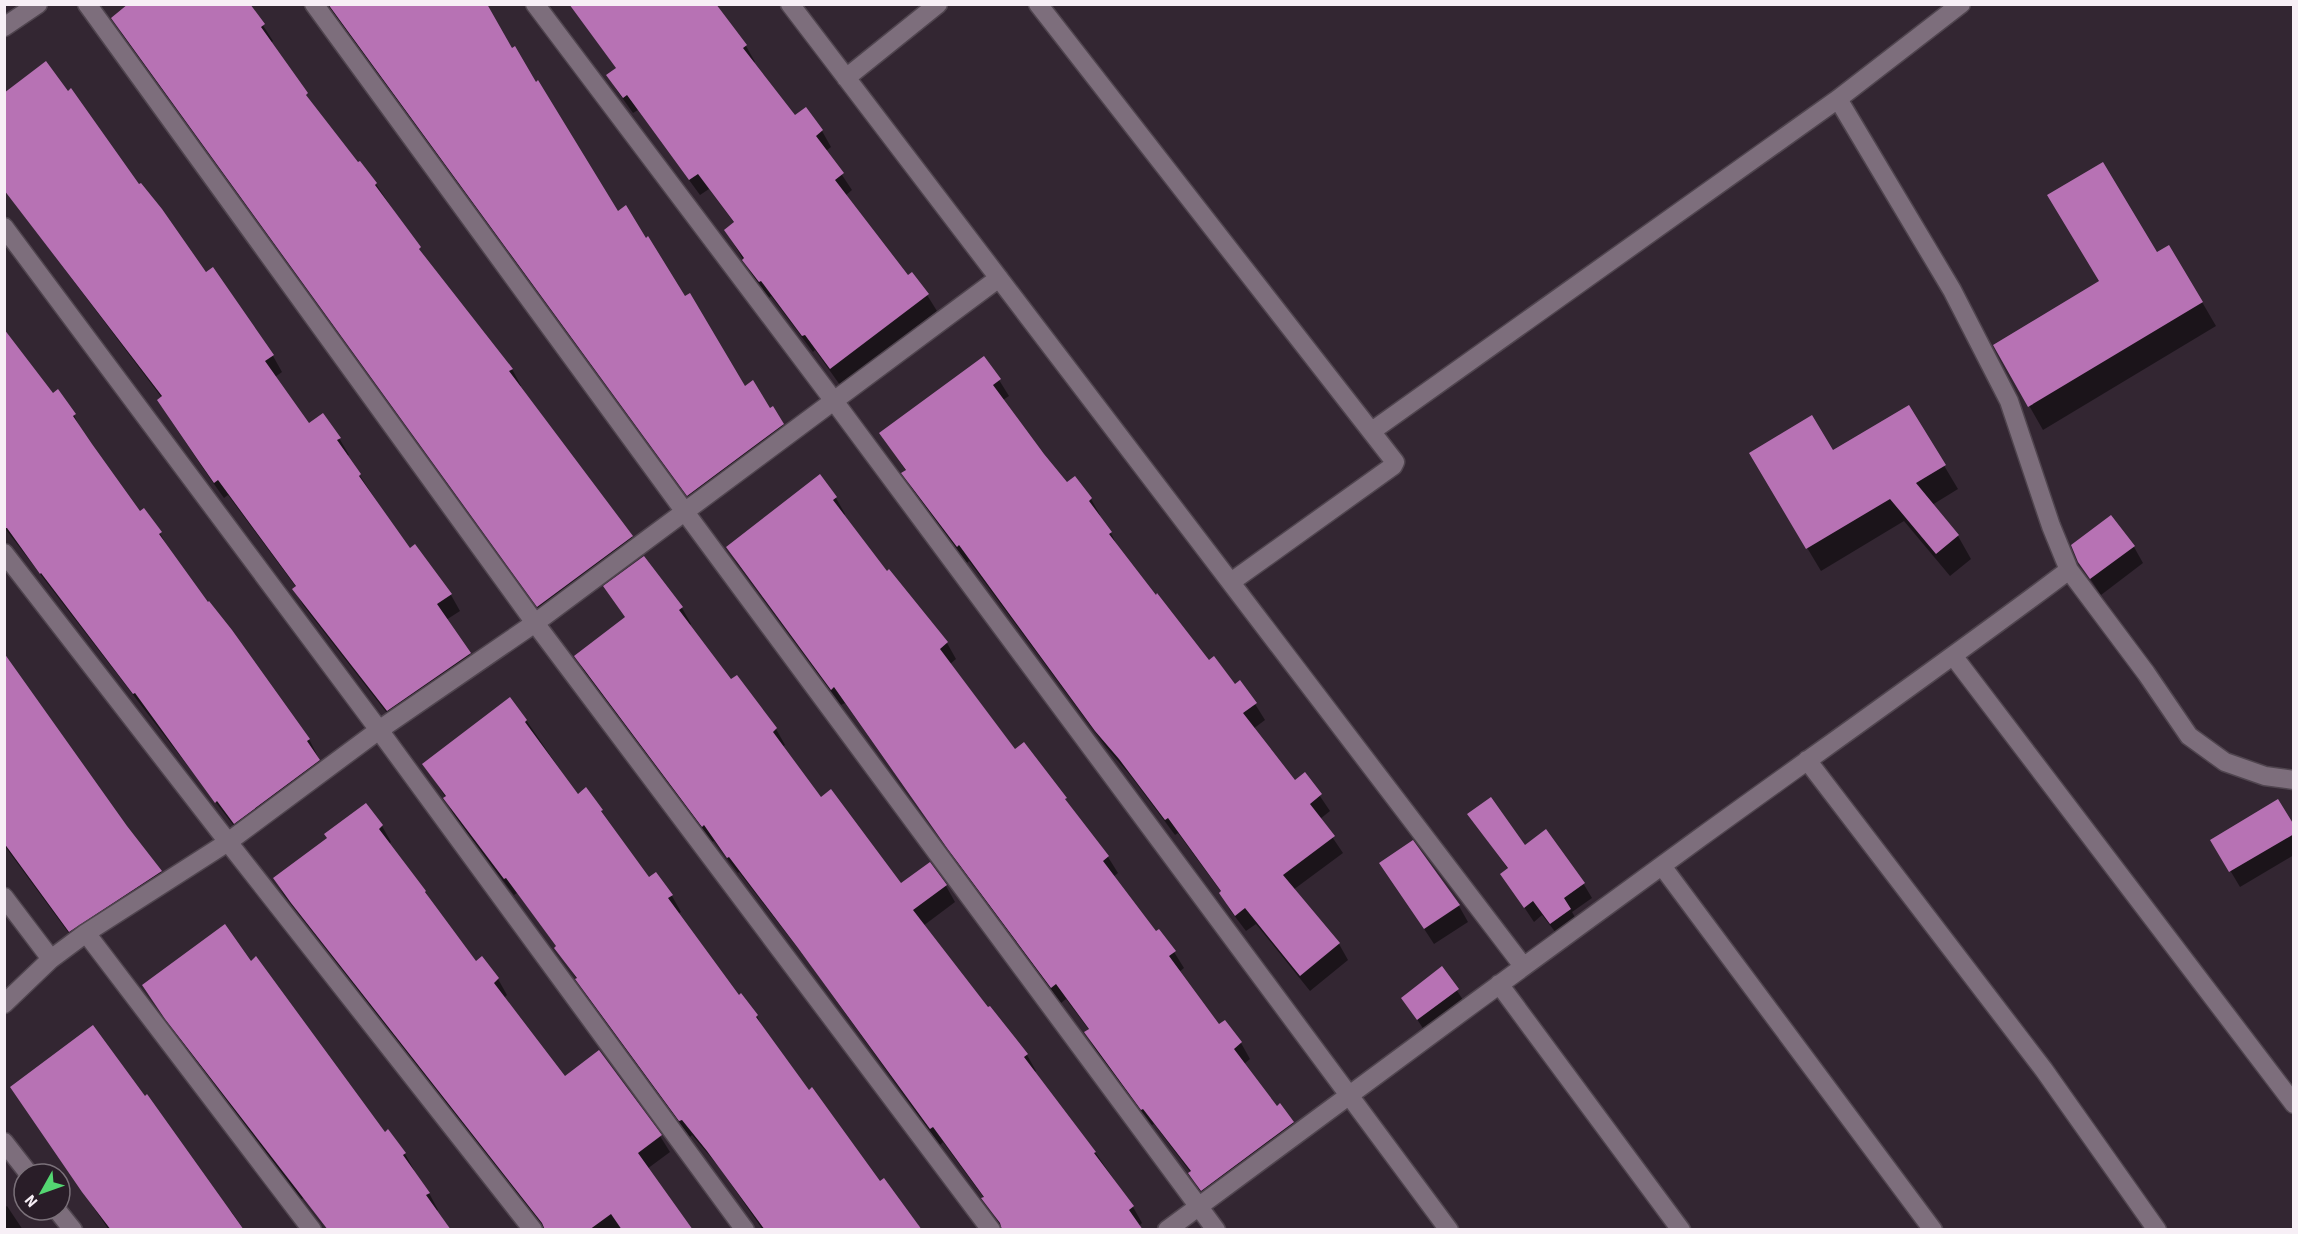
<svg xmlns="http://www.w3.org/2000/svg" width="2298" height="1234" font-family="'Source Sans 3',sans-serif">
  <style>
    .shadow { fill: #0007 }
    .building { fill: #b772b4 }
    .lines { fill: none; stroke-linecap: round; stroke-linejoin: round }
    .street-casing { stroke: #50454f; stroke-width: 21 }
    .street { stroke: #7d6e7c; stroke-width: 18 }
  </style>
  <rect width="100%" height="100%" fill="#332632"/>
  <!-- shadow -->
  <path class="shadow" d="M 249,4 L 273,41 L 271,43 L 316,110 L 357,165 L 376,184 L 429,264 L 512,369 L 521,386 L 519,387 L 632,537 L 641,553 L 548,622 L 122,34 L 113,18 Z
    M 327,4 L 481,4 L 617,213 L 744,388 L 769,410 L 772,408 L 792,441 L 698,511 Z
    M 569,4 L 716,4 L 746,46 L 755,62 L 753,63 L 795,117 L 822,131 L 831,147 L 826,151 L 852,190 L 845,196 L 908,277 L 927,295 L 937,311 L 840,385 L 815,350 L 813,352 L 771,296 L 769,298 L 753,276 L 726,231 L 735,224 L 709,189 L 700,195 L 638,110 L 633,113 L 618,92 L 608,76 L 617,69 Z
    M 138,187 L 273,356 L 282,372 L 275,377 L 309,425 L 339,438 L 349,455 L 347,456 L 409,550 L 451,595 L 460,611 L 446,620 L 480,670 L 397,726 L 303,605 L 294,589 L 296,587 L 228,495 L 224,498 L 209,477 L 168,416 L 162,398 L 4,189 Z
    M 2157,254 L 2202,302 L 2216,326 L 2043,430 L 1995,346 Z
    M 999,380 L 1009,396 L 1003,400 L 1043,454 L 1067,484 L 1075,478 L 1091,499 L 1100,515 L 1099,517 L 1111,533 L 1119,550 L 1209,662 L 1255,704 L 1265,720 L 1253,729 L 1294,782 L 1305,774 L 1330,811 L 1320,819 L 1343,853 L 1293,890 L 1339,944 L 1348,960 L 1310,991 L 1256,924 L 1246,931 L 1230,910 L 1222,893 L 1178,833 L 1175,835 L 1130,775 L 1106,747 L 969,561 L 967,563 L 913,490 L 903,473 L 906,471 L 881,433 Z
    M 58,392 L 74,415 L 82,432 L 139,513 L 160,533 L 169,550 L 309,739 L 328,777 L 244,839 L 4,527 L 53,395 Z
    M 1909,407 L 1958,489 L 1932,505 L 1958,536 L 1971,559 L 1950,576 L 1904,521 L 1821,571 L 1764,476 L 1833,452 Z
    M 819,476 L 836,498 L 845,514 L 843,516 L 887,573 L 889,571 L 947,643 L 956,659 L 950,664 L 1015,751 L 1024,744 L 1108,857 L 1118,873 L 1113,877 L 1156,933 L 1159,931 L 1174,952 L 1184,968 L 1179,972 L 1219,1026 L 1225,1022 L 1241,1043 L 1250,1059 L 1244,1064 L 1277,1108 L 1293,1122 L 1302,1139 L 1211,1206 L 1199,1190 L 1191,1173 L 1154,1124 L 1152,1125 L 1095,1049 L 1086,1033 L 1089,1030 L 1066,999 L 1061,1003 L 959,865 L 845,703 L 841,705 L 737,563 L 728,547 Z
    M 2134,547 L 2143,563 L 2101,595 L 2079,562 Z
    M 644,558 L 682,608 L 691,624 L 689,626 L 730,681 L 736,677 L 776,729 L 785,745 L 782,747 L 820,799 L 901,885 L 946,886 L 955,902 L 923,926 L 988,1010 L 989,1008 L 1027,1055 L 1036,1071 L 1034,1073 L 1095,1152 L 1133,1207 L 1142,1223 L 1139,1226 L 1003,1230 L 984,1198 L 943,1142 L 940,1145 L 924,1123 L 810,964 L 739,872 L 738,873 L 714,841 L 712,842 L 585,673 L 576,656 L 626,618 L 605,587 Z
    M 4,658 L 126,827 L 161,872 L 170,888 L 79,947 L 4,845 Z
    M 526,720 L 578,796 L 586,789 L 649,879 L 672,896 L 681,912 L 678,914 L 738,997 L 741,995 L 757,1016 L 765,1033 L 880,1183 L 920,1230 L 763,1230 L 719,1167 L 692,1135 L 690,1137 L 587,996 L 557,947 L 517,893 L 514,895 L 454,815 L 445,799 L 446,798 L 424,764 Z
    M 366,805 L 382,826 L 391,842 L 389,844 L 425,891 L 434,907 L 475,963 L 482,958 L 498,979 L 507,995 L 504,998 L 565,1078 L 660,1136 L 670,1152 L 647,1169 L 692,1230 L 545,1230 L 284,895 L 275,879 L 328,838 Z
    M 1469,814 L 1583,883 L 1592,898 L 1572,912 L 1579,924 L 1560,938 L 1542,915 L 1534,922 L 1502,874 L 1508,869 Z
    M 2294,828 L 2294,855 L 2240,887 L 2212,840 Z
    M 1381,863 L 1459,906 L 1468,922 L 1434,944 Z
    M 251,963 L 384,1134 L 388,1131 L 405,1154 L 414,1170 L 412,1171 L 429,1193 L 438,1210 L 436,1211 L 449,1230 L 325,1230 L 327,1228 L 304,1198 L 301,1199 L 177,1035 L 154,1001 Z
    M 1442,968 L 1467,1006 L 1428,1036 L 1403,998 Z
    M 38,1127 L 231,1211 L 244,1230 L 109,1230 Z
    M 7,1206 L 23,1230 L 4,1230 L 4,1208 Z"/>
  <!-- building -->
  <path class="building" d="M 128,4 L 250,4 L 265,24 L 261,27 L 308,93 L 306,95 L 358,162 L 360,161 L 377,183 L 375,185 L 421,247 L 419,249 L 513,369 L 509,371 L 633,536 L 537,607 L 111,18 Z
    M 328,4 L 487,4 L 512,48 L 515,46 L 536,82 L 538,80 L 618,211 L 626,205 L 646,238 L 648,236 L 685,296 L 690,293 L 745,386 L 753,380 L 770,408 L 773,406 L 784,424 L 687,496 Z
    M 569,4 L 716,4 L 747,45 L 743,48 L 795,115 L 806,107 L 823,130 L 816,136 L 844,173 L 835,180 L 908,275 L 912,272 L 929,294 L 830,369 L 805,335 L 802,336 L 761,281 L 759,282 L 742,260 L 744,258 L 724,230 L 734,222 L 698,174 L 689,180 L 627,95 L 623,98 L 606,75 L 616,68 Z
    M 46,61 L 68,91 L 71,88 L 139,184 L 141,183 L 162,209 L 206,272 L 213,267 L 274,355 L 265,361 L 309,423 L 323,413 L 341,438 L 337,440 L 361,474 L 359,476 L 410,548 L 415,544 L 452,594 L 437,604 L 471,653 L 387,711 L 292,589 L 296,586 L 218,480 L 214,483 L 198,460 L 157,400 L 162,396 L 4,190 L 4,93 Z
    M 2103,162 L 2157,252 L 2169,245 L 2203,302 L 2028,407 L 1993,345 L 2099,281 L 2047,195 Z
    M 4,329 L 53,393 L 58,389 L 76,414 L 73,416 L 92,444 L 140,511 L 144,508 L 162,532 L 159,534 L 208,602 L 209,601 L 232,630 L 310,739 L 307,741 L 320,760 L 234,824 L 217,801 L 215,803 L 135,693 L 133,694 L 41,573 L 40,574 L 7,528 L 4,528 Z
    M 984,356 L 1001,379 L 993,385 L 1044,454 L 1067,482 L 1075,476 L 1092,498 L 1089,501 L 1112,532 L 1109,534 L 1156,595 L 1157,593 L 1209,660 L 1214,656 L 1235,684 L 1240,680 L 1257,703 L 1243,713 L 1295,780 L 1305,772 L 1322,794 L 1310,804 L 1335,836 L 1283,875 L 1340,943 L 1300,976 L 1245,908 L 1235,916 L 1219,893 L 1221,891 L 1168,818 L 1165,820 L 1119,759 L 1095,731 L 959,545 L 957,547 L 901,473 L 906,470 L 879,433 Z
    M 1909,405 L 1946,465 L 1916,483 L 1959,535 L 1936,554 L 1890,499 L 1806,549 L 1749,453 L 1812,415 L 1833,450 Z
    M 820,474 L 837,497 L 833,500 L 887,571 L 889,569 L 948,642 L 940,649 L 1015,749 L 1024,742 L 1067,798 L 1065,799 L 1109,856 L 1103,861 L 1156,931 L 1159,929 L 1176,951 L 1169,956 L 1219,1024 L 1225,1020 L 1242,1042 L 1234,1049 L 1277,1106 L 1280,1103 L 1294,1122 L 1201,1191 L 1188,1173 L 1191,1171 L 1143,1109 L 1141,1110 L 1084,1032 L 1089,1029 L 1056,984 L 1051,988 L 947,848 L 834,687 L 831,690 L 726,547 Z
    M 2111,515 L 2135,546 L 2090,579 L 2078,562 L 2071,545 Z
    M 644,556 L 683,607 L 679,610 L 731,679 L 737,675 L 777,728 L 773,732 L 821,797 L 831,789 L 901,883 L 930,862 L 947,885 L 913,910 L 988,1007 L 990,1006 L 1028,1054 L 1024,1057 L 1096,1152 L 1094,1153 L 1134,1206 L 1129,1210 L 1143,1230 L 1002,1230 L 1000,1223 L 981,1198 L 984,1197 L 933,1127 L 930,1129 L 798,948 L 729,857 L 727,858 L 704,825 L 702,827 L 574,656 L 625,617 L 603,586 Z
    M 4,653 L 127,826 L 162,871 L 69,932 L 4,843 Z
    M 510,697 L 527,720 L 525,722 L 578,794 L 586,787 L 603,810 L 601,811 L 649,877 L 656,872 L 673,895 L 668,898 L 739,995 L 741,993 L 758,1015 L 756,1017 L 809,1090 L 812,1087 L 880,1181 L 884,1178 L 922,1230 L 765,1230 L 707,1151 L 682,1120 L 679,1121 L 575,979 L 577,978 L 554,948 L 556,946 L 506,878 L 504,879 L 443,798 L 446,796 L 422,764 Z
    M 1491,797 L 1525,845 L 1546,829 L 1585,883 L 1564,898 L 1571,909 L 1550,924 L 1533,901 L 1524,908 L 1500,874 L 1508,868 L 1467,814 Z
    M 2278,799 L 2294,825 L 2294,834 L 2229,872 L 2210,840 Z
    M 366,803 L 383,825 L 379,829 L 426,891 L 425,892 L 476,961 L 482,956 L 499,978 L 494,983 L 565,1076 L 599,1050 L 662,1135 L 638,1153 L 693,1230 L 622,1230 L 611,1214 L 589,1230 L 545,1230 L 542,1223 L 291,903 L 273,878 L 327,838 L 324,834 Z
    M 1413,840 L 1460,905 L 1424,929 L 1379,863 Z
    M 225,924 L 251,961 L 256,956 L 385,1132 L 388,1129 L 406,1153 L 403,1155 L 430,1193 L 426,1195 L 451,1230 L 328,1230 L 165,1019 L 142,985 Z
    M 1442,966 L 1459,989 L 1417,1020 L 1401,998 Z
    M 93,1025 L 145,1096 L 147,1094 L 244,1230 L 111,1230 L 82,1192 L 10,1087 Z"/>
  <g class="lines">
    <!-- street casing -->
    <g class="street-casing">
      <path id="street" d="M 87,4 L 535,623 L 991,1230
        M 314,4 L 685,512 L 1216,1230
        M 535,4 L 834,401 L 1449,1230
        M 790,4 L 1523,966
        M 1038,4 L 1395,462 L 1393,466 L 1231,582
        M 4,27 L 38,4
        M 846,78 L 938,4
        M 1838,99 L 1952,290 L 2009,401 L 2051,526 L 2069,570 L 2146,673 L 2189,736 L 2225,762 L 2265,776 L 2294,780
        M 4,227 L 379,730 L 745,1230
        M 1372,431 L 1838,99 L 1961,4
        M 4,553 L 228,842 L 533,1230
        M 1954,657 L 2294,1104
        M 1807,760 L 2044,1070 L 2157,1230
        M 1662,866 L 1933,1230
        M 4,897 L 51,959
        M 86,933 L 312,1230
        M 1499,984 L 1681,1230
        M 4,1004 L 51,959 L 86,933 L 228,842 L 379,730 L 535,623 L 999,278
        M 4,1142 L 29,1174
        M 57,1210 L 73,1230
        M 1167,1230 C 1345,1098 1522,967 1701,837 C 1824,748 1948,661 2069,570"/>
    </g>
    <!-- street -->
    <use href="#street" class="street"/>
  </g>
  <!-- border -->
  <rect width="2298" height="1234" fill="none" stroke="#f7eff6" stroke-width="12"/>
  <!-- north arrow -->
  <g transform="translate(42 1192) rotate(230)"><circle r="28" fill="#291d28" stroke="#7b717a" stroke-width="1.5"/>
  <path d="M0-4.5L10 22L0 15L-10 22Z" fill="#54d672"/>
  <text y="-9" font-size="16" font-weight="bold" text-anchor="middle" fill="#f7eff6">N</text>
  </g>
</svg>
